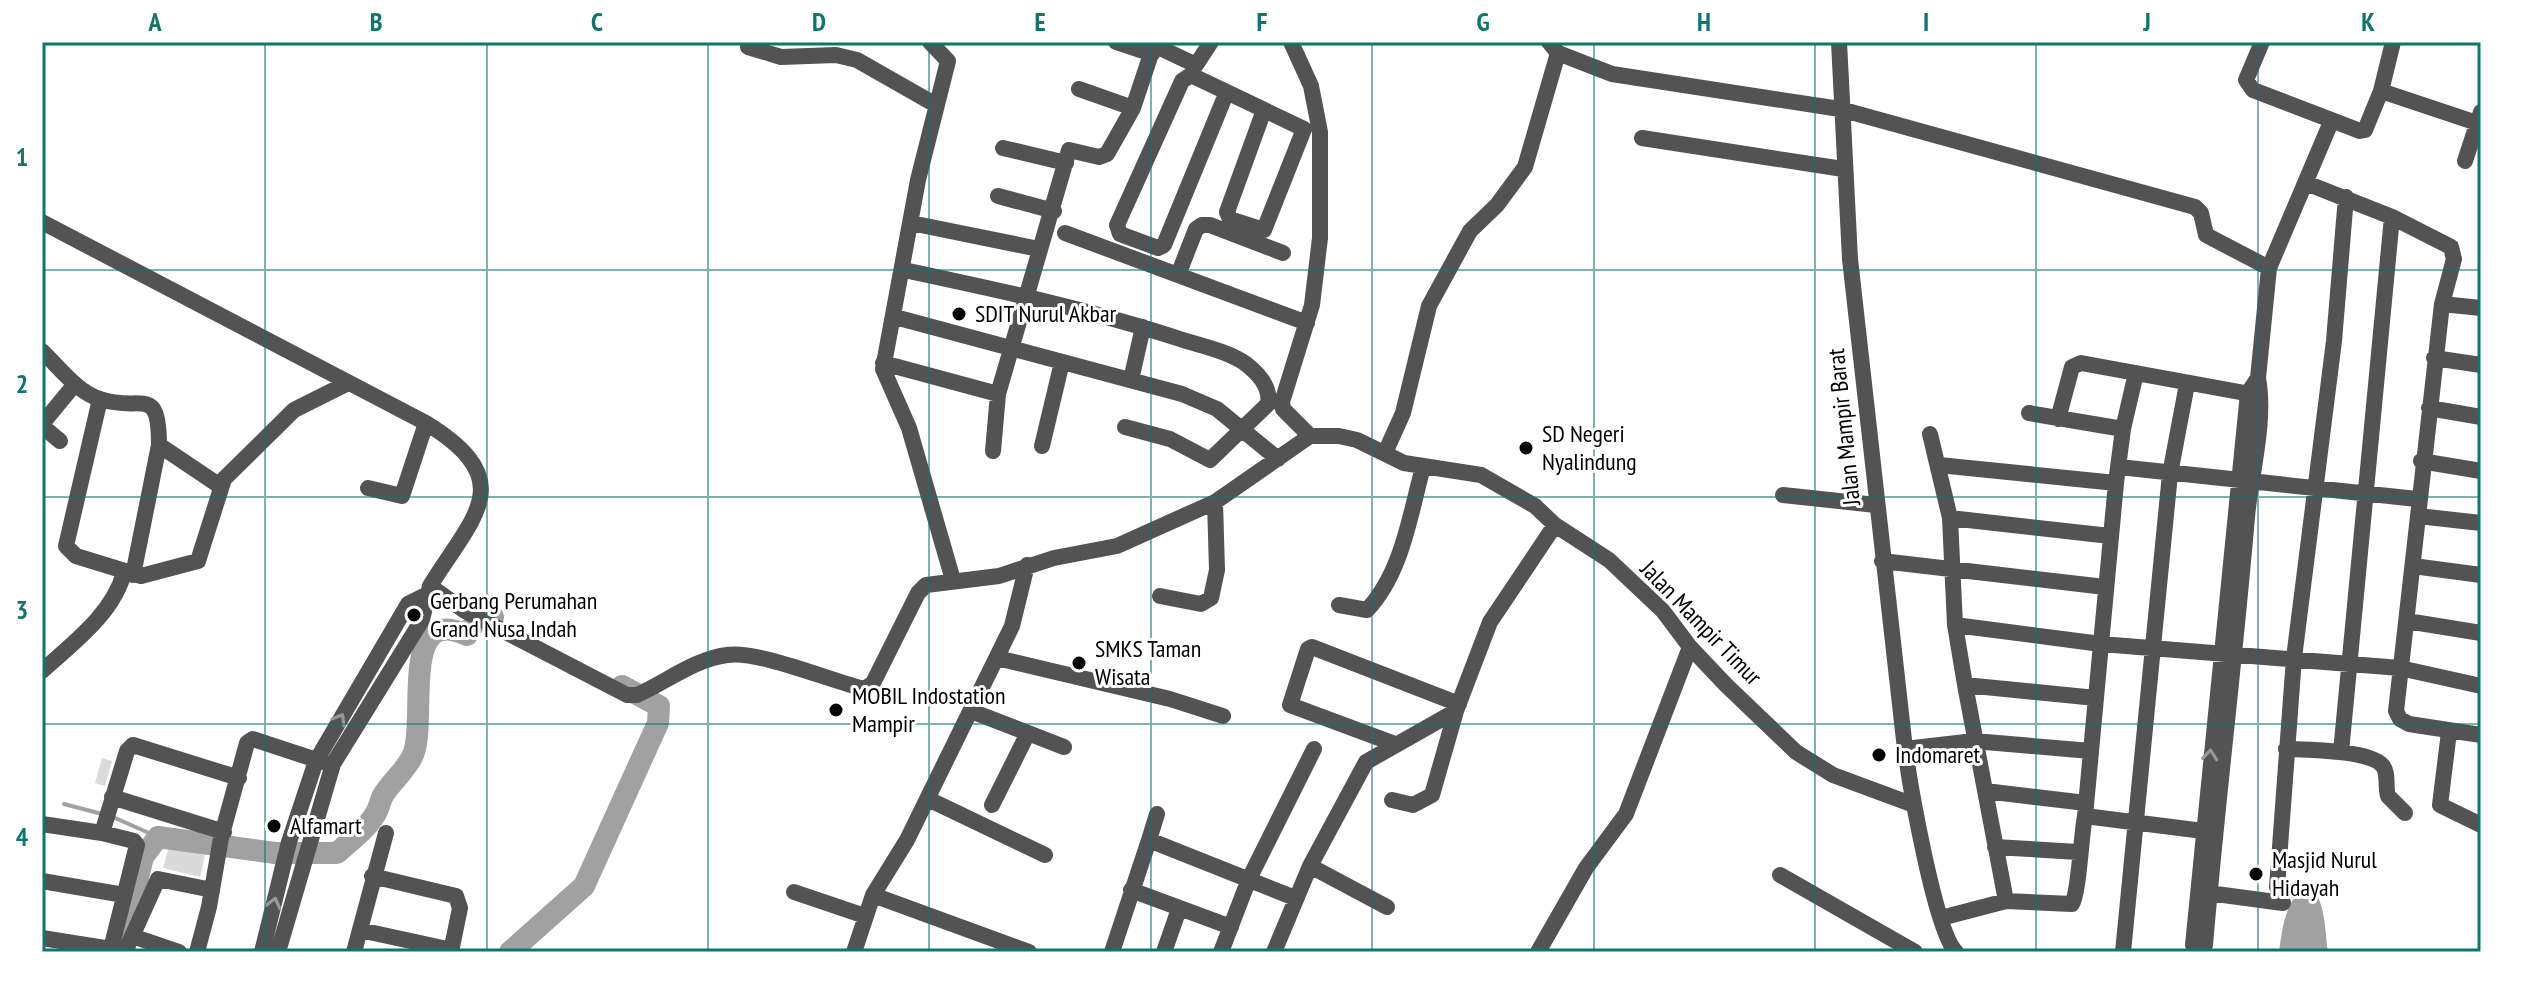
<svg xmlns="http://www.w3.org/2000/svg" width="2523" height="994" font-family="'PT Sans Narrow',sans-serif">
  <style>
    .green { fill: #dadada }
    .water { fill: #a1a1a1 }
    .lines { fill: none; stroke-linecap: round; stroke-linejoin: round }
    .stream { stroke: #a1a1a1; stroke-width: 4 }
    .river { stroke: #a1a1a1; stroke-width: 22 }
    .minor { stroke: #535353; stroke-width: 16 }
    .oneway { stroke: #989898 }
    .grid { fill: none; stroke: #0f766e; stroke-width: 2; stroke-opacity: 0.55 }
    .poi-dot { fill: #000; stroke: #fff; stroke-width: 3 }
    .labels { text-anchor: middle; stroke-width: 6; stroke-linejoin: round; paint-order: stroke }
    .poi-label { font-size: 24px; fill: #000; stroke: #fff; text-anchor: start }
    .street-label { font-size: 24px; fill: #000; stroke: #fff }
    .neatline { fill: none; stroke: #0f766e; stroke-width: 3 }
    .grid-label { font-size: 26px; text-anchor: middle; font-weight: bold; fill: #0f766e }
  </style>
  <rect width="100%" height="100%" fill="#fff"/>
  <!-- green -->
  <path class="green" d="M 102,758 L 112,761 L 105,786 L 95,783 Z
    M 169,846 L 205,855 L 200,877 L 163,868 Z"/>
  <!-- water -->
  <path class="water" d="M 2309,887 C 2326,897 2325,934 2328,952 L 2279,952 C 2282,931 2285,895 2309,887 Z"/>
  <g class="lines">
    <!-- stream -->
    <path class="stream" d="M 64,804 L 102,814
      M 113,817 L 158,837"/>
    <!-- river -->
    <path class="river" d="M 120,952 L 143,857 L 158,837 L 275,853 L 337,853 C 350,841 367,829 376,813 C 380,806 380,798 386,791 C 394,780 406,769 412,757 C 429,725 397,602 467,635 L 482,611 L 493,617
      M 510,952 L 584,886 L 658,723 L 659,706 L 622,686"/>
    <!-- minor -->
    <path class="minor" d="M 930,42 L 948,61 L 918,180 L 883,369 L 909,428 L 953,580
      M 1116,42 L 1152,54
      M 1291,42 L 1311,86 L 1320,132 L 1320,238 L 1312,305 L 1282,402 L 1283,409 L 1310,436
      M 1549,42 L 1558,53 L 1612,74 L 1840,109 L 2195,207 L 2201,213 L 2206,235 L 2269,268
      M 1839,42 L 1850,259 L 1905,749 C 1910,785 1935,931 1956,952
      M 2262,42 L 2246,80 L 2253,90 L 2360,131 L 2365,130 L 2381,91 L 2393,42
      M 1154,45 L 1196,65 L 1211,42
      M 748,47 L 781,57 L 836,55 L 857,60 L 936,105
      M 1079,89 L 1133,108
      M 2381,91 L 2477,123
      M 1226,94 L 1164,245 L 1158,248 L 1120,234 L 1117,225 L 1182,81 L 1191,75 L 1304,129 L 1264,230 L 1230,219 L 1227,212 L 1264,110
      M 1642,138 L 1843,169
      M 1003,148 L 1066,163
      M 2465,161 L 2481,112
      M 2306,183 L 2392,217 L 2451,247 L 2454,259 L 2442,304 L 2481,308
      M 998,196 L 1054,211
      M 42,222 L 426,423 C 520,481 474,515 430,586 L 465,611 L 627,695 L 637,695 C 666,682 695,659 727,655 C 758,650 831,681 865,689 L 873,683 L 918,593 L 926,585 L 999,576 L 1054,558 L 1117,546 L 1215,502 L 1310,436 L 1339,436 L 1357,440 L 1404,463 L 1481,475 L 1535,506 L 1555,525 L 1609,560 L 1663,611 L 1690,647 L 1726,685 L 1796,752 L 1833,775 L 1914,805
      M 911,223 L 1039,249
      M 1065,233 L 1307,323
      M 904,270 C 998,290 1092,310 1183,340 C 1202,346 1230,352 1246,364 C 1259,374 1271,387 1268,404 L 1210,460 L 1170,439 L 1125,427
      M 1178,275 L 1196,229 L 1202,225 L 1210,225 L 1283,253
      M 2442,304 L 2396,711 L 2400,719 L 2409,724 L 2481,735
      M 895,317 L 1182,394 L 1217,409 L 1278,459
      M 42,351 C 59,367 77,392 100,399 C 141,413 159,383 159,445 L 220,486
      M 2434,358 L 2481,365
      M 883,363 L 998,394
      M 1131,380 L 1143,327
      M 100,399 L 66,546 L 76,556 L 141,576 L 198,561 L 224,479 L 294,410 L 348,383
      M 2429,408 L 2481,417
      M 2029,413 L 2123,429
      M 2058,419 L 2072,367 L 2081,363 L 2256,395
      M 42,424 L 75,384
      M 42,426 L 60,441
      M 1930,434 L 1950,518 L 1955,625 L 1965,685 L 2006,901 L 1941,918
      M 1042,446 L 1062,362
      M 993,451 L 998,394 L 1069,150 L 1099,157 L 1107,154 L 1133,108 L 1155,42
      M 1385,453 L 1403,413 L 1429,306 L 1470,231 L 1497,205 L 1525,167 L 1558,53
      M 2421,461 L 2481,471
      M 1939,465 L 2116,483
      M 2119,467 L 2417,499
      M 368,488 L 402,496 L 426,423
      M 1783,495 L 1876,505
      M 2418,516 L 2481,523
      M 1950,518 L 2110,536
      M 1882,561 L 2105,587
      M 2413,566 L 2481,575
      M 133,575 L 159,445
      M 1160,596 L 1201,604 L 1211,598 L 1217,570 L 1215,502
      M 1339,605 L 1367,610 C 1402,573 1410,515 1423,467
      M 2407,621 L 2481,633
      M 1955,625 L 2101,644 L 2400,668 L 2481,686
      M 997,658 L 1170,699 L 1223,716
      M 42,671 C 72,644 114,613 124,572
      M 1965,685 L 2096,698
      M 971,711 L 1064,747
      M 2449,732 L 2440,805 L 2481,825
      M 1395,744 L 1290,705 L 1308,649 L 1312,647 L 1459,704
      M 1905,749 L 1974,741 L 2091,751
      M 2286,749 C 2307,750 2369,750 2382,765 C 2389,772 2385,787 2388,796 L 2405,813
      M 2341,752 L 2392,217
      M 1985,791 L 2086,803
      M 112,797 L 224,832
      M 928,799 L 1045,855
      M 1392,800 L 1413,805 L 1432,795 L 1456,711 L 1490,622 L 1555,525
      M 992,805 L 1028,733
      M 2085,816 L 2116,483 L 2123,429 L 2136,373
      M 42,824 L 102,833 L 127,751 L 133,745 L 239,778
      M 1149,840 L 1157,814
      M 1995,847 L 2078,852
      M 1310,866 L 1387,907
      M 1780,875 L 1915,952
      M 372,876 L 456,896 L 460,908 L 451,952
      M 42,881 L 124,895
      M 2277,887 L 2294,658 L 2334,341 L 2346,197
      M 1131,890 L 1231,927
      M 794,892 L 865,916
      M 2201,892 L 2283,903
      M 873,895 L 1029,952
      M 2006,901 L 2072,904 C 2079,892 2081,836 2085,816 L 2211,832
      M 360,930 L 452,950
      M 135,937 L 179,952
      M 42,938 L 111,949 L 137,845 L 134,841 L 102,833
      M 125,952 L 158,879 L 212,890
      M 197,952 L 209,907 L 221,838 L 247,743 L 253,739 L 323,762
      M 262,952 L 289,842 L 316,761 L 408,604 L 426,595
      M 278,952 L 333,764 L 422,620 L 430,586
      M 354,952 L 386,833
      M 854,952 L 873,895 L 907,840 L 1012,626 L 1027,565
      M 1112,952 L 1149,840 L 1295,898
      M 1164,952 L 1179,909
      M 1221,952 L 1249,879 L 1314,749
      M 1274,952 L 1310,866 L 1366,762 L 1456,711
      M 1538,952 L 1586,868 L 1626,814 L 1690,647
      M 2123,952 L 2170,474 L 2187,384
      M 2197,952 L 2193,945 L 2248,393 L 2258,378
      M 2199,952 L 2205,945 C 2217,802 2235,660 2247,517 C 2251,473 2266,422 2258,378 L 2269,268 L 2331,122"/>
  </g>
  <!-- one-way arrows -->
  <defs><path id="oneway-chevron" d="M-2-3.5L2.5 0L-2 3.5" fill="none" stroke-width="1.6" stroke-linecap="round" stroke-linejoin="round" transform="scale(2)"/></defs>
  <g class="oneway">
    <use href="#oneway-chevron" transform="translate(340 719) rotate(-60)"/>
    <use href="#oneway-chevron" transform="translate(2210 755) rotate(-84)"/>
    <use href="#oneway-chevron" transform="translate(274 903) rotate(-76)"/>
  </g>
  <!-- grid -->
  <path class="grid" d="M 265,42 L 265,952M 487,42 L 487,952M 708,42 L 708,952M 929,42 L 929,952M 1151,42 L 1151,952M 1372,42 L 1372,952M 1594,42 L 1594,952M 1815,42 L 1815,952M 2036,42 L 2036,952M 2258,42 L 2258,952M 42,270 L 2481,270M 42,497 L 2481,497M 42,724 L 2481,724"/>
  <!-- markers -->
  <g class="poi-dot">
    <circle cx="959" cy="314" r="8"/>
    <circle cx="1526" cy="448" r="8"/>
    <circle cx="414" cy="615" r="8"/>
    <circle cx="1079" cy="663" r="8"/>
    <circle cx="836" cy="710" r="8"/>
    <circle cx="1879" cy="755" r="8"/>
    <circle cx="274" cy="826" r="8"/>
    <circle cx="2256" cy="874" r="8"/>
  </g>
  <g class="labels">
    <!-- poi labels -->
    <g class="poi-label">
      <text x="975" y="322">SDIT Nurul Akbar</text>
      <text x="1542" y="442">SD Negeri<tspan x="1542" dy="28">Nyalindung</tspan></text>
      <text x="430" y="609">Gerbang Perumahan<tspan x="430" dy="28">Grand Nusa Indah</tspan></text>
      <text x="1095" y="657">SMKS Taman<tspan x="1095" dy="28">Wisata</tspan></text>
      <text x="852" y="704">MOBIL Indostation<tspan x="852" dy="28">Mampir</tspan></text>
      <text x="1895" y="763">Indomaret</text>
      <text x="290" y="834">Alfamart</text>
      <text x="2272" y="868">Masjid Nurul<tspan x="2272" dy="28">Hidayah</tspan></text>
    </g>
    <!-- street labels -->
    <g class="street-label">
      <text transform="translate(1844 427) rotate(-96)" y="8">Jalan Mampir Barat</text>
      <text transform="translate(1701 623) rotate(46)" y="8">Jalan Mampir Timur</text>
    </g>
  </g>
  <!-- border -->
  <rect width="2523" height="994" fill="none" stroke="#ffffff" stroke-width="88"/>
  <rect x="44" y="44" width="2435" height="906" class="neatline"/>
  <g class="grid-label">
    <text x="155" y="31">A</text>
    <text x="376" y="31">B</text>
    <text x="597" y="31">C</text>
    <text x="819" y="31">D</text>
    <text x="1040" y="31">E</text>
    <text x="1262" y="31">F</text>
    <text x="1483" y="31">G</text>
    <text x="1704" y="31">H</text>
    <text x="1926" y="31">I</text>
    <text x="2147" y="31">J</text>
    <text x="2368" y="31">K</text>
    <text x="22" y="166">1</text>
    <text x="22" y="393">2</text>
    <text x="22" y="619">3</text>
    <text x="22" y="846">4</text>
  </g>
</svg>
